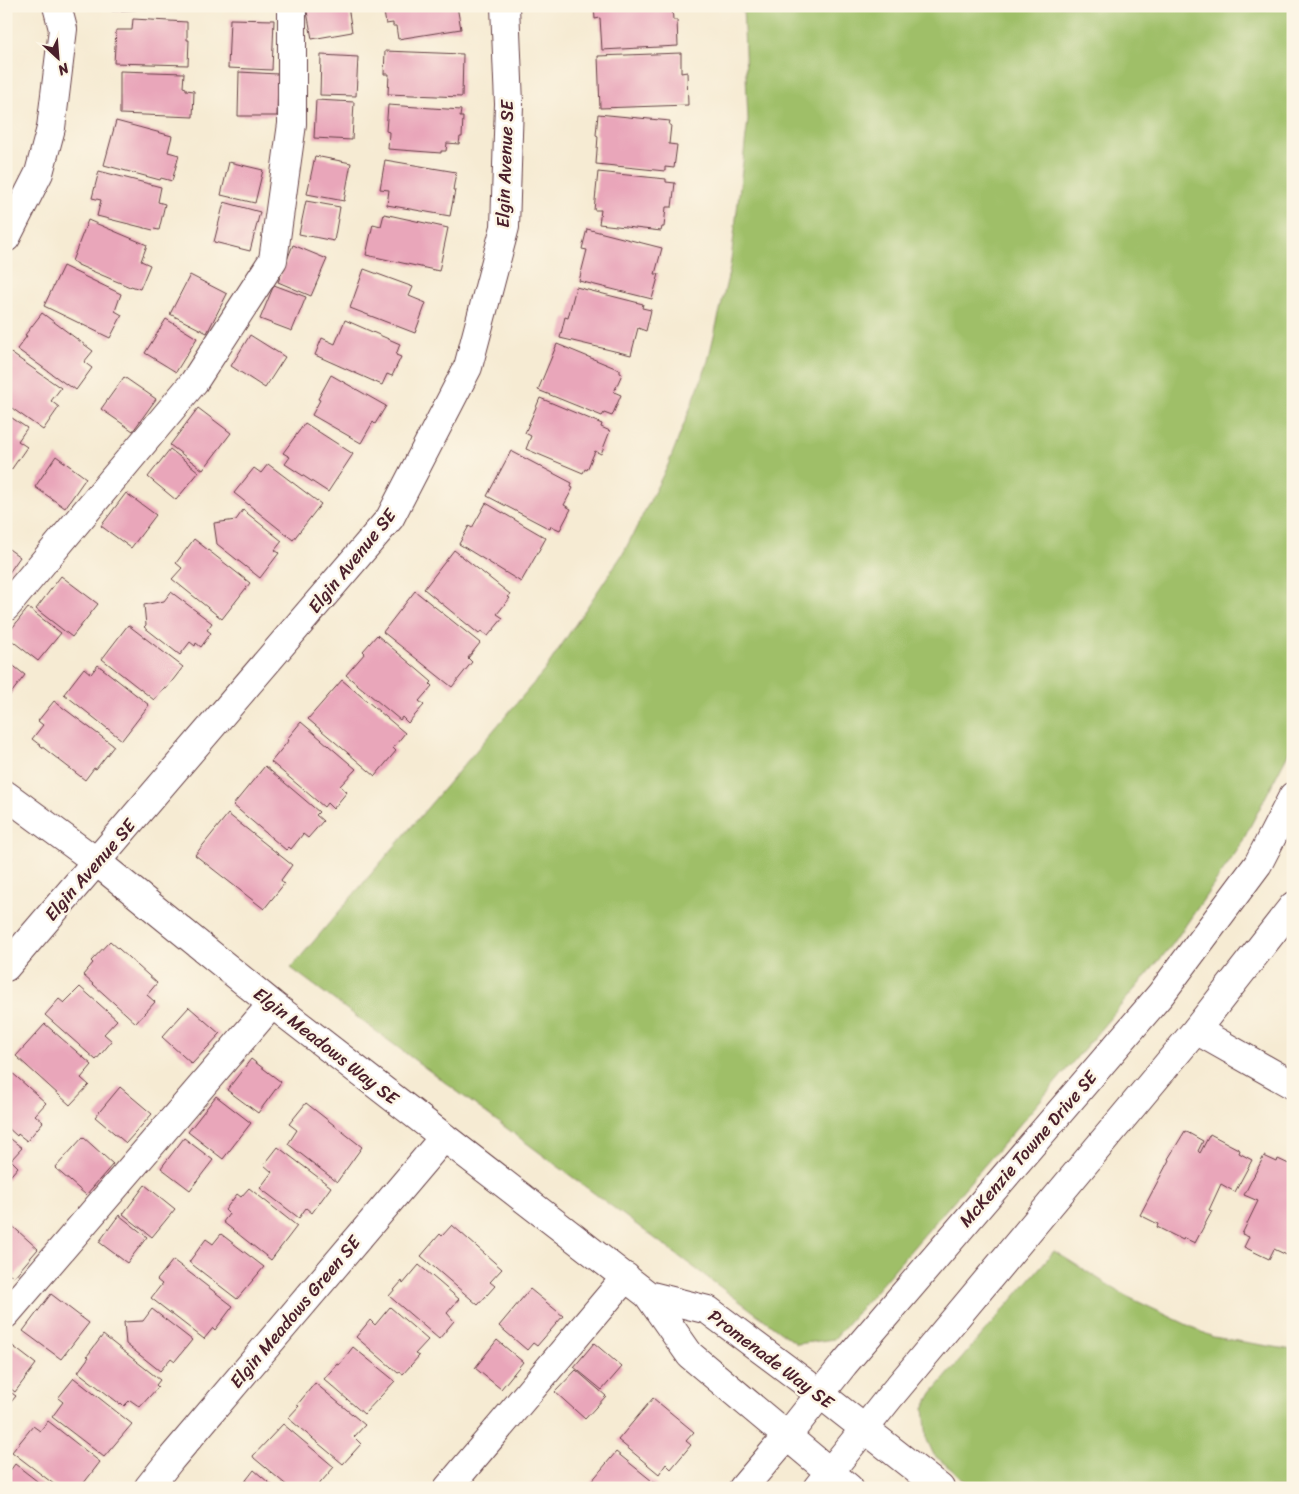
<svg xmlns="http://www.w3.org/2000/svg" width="1299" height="1494" font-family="Sriracha,sans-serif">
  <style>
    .green { fill: #9fbf68; stroke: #746f4a }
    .building { fill: #e9a6ba }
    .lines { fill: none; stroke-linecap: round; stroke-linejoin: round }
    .minor-casing { stroke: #643e44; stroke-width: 30 }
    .minor { stroke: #fff; stroke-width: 28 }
    .labels { text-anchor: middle; stroke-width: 5; stroke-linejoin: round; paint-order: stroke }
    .street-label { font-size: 18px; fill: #4a1f2b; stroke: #fcf5e5 }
  </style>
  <rect width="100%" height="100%" fill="#fcf5e5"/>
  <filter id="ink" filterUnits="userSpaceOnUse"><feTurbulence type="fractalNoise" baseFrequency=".02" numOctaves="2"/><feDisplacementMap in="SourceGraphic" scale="10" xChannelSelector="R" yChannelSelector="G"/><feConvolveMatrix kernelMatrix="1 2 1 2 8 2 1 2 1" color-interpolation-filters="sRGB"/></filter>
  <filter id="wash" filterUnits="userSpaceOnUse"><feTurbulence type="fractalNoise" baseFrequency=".0096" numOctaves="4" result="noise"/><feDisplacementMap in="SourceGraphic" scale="20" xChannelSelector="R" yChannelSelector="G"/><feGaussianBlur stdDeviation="1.12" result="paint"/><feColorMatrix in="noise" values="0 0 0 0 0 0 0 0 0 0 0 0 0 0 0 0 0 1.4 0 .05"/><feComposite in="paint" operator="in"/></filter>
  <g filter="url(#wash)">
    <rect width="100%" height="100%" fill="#f6ebd3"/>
    <!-- green -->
    <path class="green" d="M 743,6 L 1293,6 L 1293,744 L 1239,848 L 1172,945 L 1028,1115 L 834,1339 L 797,1344 L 291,968 L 544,671 L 624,552 L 668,465 L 707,365 L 730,268 L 748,120 Z
      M 1054,1251 L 1126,1296 L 1213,1337 L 1293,1350 L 1293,1488 L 974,1488 L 934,1455 L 927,1440 L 924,1408 L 932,1393 Z"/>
    <g id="blocks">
      <!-- building -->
      <path class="building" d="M 112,6 L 163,6 L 163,8 L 112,11 Z
        M 306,6 L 348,6 L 352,32 L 312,39 Z
        M 383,6 L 457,6 L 461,29 L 398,39 L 396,26 L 393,26 L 393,23 L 386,24 Z
        M 594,6 L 672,6 L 673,20 L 677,20 L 678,46 L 602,50 L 600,18 L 595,19 Z
        M 133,19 L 187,22 L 187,40 L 189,40 L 188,65 L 114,63 L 116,30 L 132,30 Z
        M 230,19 L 274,20 L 272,70 L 228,68 Z
        M 385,51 L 463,54 L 462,97 L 388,94 L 389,74 L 384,74 Z
        M 681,53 L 681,73 L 687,72 L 688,105 L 600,108 L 598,56 Z
        M 321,55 L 358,57 L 356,96 L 320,95 Z
        M 120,71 L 184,73 L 183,87 L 186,88 L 186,90 L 194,91 L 193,117 L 120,114 Z
        M 239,72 L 278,74 L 277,116 L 238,116 Z
        M 316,100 L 354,102 L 352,140 L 314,138 Z
        M 388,105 L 461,110 L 460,117 L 463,117 L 462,137 L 460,137 L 459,144 L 447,143 L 446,151 L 441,151 L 441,153 L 388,149 L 389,132 L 386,131 Z
        M 598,114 L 670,121 L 669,125 L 671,125 L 669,144 L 677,145 L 674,168 L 665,167 L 665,171 L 596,164 L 598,136 L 596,135 Z
        M 116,121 L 172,136 L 168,152 L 179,155 L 172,181 L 161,178 L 160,180 L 104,165 Z
        M 315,156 L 351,163 L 344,201 L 307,194 Z
        M 385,160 L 456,172 L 453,190 L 455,190 L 450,216 L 387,205 L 389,190 L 380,189 Z
        M 229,162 L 263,170 L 255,203 L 221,195 Z
        M 99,171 L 161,187 L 158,202 L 165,204 L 159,230 L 154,229 L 153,230 L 97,216 L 101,200 L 92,198 Z
        M 598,172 L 666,179 L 666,182 L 675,183 L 672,207 L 666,207 L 664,227 L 662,227 L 661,231 L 599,224 L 601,210 L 594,210 Z
        M 306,201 L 340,207 L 334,241 L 299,234 Z
        M 224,202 L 260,212 L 250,251 L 214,242 Z
        M 384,214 L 448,228 L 439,271 L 366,255 L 373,224 L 381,226 Z
        M 88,220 L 147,245 L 141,261 L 150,265 L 140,289 L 131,286 L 130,287 L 78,265 L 78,264 L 72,261 Z
        M 587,229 L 662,248 L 655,274 L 659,274 L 652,299 L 579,281 L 587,250 L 582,249 Z
        M 293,245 L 327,259 L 311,296 L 278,282 Z
        M 63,266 L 121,294 L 115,311 L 122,315 L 110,338 L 44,306 Z
        M 364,269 L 413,287 L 409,296 L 426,303 L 415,333 L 350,308 Z
        M 190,275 L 227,294 L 207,333 L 170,314 Z
        M 274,285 L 306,297 L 292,331 L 260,319 Z
        M 576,287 L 643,304 L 642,308 L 651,310 L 646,331 L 638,328 L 631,355 L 560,338 L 565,317 L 568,318 Z
        M 42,313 L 93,351 L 84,362 L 92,368 L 76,390 L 71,386 L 70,387 L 17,349 L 27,336 L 25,335 Z
        M 166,319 L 197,338 L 176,372 L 145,353 Z
        M 345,320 L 400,344 L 396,355 L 401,357 L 392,376 L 387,374 L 382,385 L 315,355 L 322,338 L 335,344 Z
        M 250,335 L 285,357 L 265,388 L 231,366 Z
        M 557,344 L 620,370 L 620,373 L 622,374 L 614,392 L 621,395 L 612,416 L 604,413 L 602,416 L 538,390 Z
        M 8,351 L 61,388 L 51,401 L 59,407 L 43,430 L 6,404 L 6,354 Z
        M 331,375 L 386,406 L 375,424 L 373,422 L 361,443 L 312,415 L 320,400 L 318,399 Z
        M 124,377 L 156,399 L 133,431 L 101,409 Z
        M 540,398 L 602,424 L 601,427 L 610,431 L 601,454 L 595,451 L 587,470 L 585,469 L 583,473 L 526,449 L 531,436 L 525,433 Z
        M 198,408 L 231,433 L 203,470 L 170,445 Z
        M 6,414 L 27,428 L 18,441 L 27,447 L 11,470 L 6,466 Z
        M 305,423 L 353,454 L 328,492 L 285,464 L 290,457 L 283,453 Z
        M 170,449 L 199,472 L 176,500 L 148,477 Z
        M 511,451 L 572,483 L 571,487 L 573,488 L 564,505 L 571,509 L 560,530 L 551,526 L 550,529 L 487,496 Z
        M 56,456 L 86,478 L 65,508 L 35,487 Z
        M 268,464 L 321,504 L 293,540 L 234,493 L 254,468 L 261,473 Z
        M 126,493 L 156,515 L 131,548 L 101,526 Z
        M 486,503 L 546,538 L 521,582 L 459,544 L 469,526 L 472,528 Z
        M 243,510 L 282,541 L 275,550 L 279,553 L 260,578 L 217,544 L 214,523 L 236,520 Z
        M 194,539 L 250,583 L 222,619 L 172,579 L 182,568 L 176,563 Z
        M 6,547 L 20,557 L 6,577 Z
        M 454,550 L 510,594 L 508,597 L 510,598 L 497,614 L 503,618 L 488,636 L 481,631 L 479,634 L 424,589 Z
        M 61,576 L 98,604 L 72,637 L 36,609 Z
        M 415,591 L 480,643 L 468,658 L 472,662 L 452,687 L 383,632 Z
        M 171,592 L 212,623 L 207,630 L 211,633 L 201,647 L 196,643 L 195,646 L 190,642 L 180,655 L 144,627 L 146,625 L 144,605 L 164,601 Z
        M 28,608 L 61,633 L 38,661 L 6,636 Z
        M 128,625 L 183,667 L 166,689 L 164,688 L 154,700 L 102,659 Z
        M 377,635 L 432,682 L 430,684 L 432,686 L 419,701 L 424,705 L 408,723 L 402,717 L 400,720 L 346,675 L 365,653 L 363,651 Z
        M 6,660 L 25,675 L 6,700 Z
        M 98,665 L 149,705 L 122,740 L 64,694 L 84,668 L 91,674 Z
        M 342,680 L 405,733 L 393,748 L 396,751 L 375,776 L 308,719 Z
        M 54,701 L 114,746 L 96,769 L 94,768 L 85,780 L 32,739 L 43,725 L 38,721 Z
        M 301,722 L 356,769 L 340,786 L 347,792 L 333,809 L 327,803 L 324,807 L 271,762 L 289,740 L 287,739 Z
        M 265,766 L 319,812 L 316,815 L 323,821 L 308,838 L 303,834 L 291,849 L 289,847 L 286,850 L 233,805 Z
        M 228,814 L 292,865 L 281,880 L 284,884 L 264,909 L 195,855 Z
        M 6,855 L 12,860 L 6,867 Z
        M 110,941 L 157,983 L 147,995 L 155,1002 L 136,1023 L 83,975 L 93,963 L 91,961 Z
        M 80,987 L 117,1020 L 104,1034 L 112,1041 L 96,1060 L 45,1015 L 59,999 L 64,1003 Z
        M 189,1007 L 220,1034 L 192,1064 L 162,1037 Z
        M 45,1024 L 92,1065 L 81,1078 L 89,1085 L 70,1105 L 16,1056 Z
        M 251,1059 L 281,1082 L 258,1113 L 227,1090 Z
        M 9,1070 L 46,1103 L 35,1115 L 43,1122 L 27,1141 L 18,1134 L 17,1136 L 6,1126 L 6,1073 Z
        M 120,1087 L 152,1114 L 126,1143 L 95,1117 Z
        M 216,1096 L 251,1123 L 223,1159 L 188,1132 Z
        M 306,1103 L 362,1147 L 337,1182 L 288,1144 L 297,1130 L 289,1124 Z
        M 1185,1131 L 1203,1141 L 1198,1151 L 1200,1153 L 1210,1134 L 1240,1150 L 1239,1153 L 1252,1160 L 1235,1192 L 1221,1184 L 1209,1210 L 1212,1211 L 1195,1243 L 1184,1238 L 1183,1240 L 1157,1227 L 1158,1224 L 1140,1215 L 1169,1160 L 1168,1159 Z
        M 6,1135 L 22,1148 L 11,1160 L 18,1167 L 6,1181 Z
        M 83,1137 L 113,1164 L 86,1195 L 55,1168 Z
        M 184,1138 L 213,1160 L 190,1190 L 161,1168 Z
        M 278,1147 L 331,1187 L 312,1213 L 306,1208 L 299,1218 L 260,1188 L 272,1172 L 264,1165 Z
        M 1264,1156 L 1277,1162 L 1278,1159 L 1293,1166 L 1293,1258 L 1274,1249 L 1269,1259 L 1244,1247 L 1249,1237 L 1242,1234 L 1258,1201 L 1244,1195 Z
        M 145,1185 L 175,1209 L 152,1237 L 123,1214 Z
        M 249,1188 L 297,1226 L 271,1260 L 223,1222 L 229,1214 L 225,1210 L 237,1194 L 241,1197 Z
        M 119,1215 L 147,1237 L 127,1263 L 99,1242 Z
        M 9,1223 L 38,1249 L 14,1277 L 6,1271 L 6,1226 Z
        M 452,1225 L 502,1269 L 490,1282 L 495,1286 L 478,1305 L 421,1256 L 440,1234 L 442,1236 Z
        M 221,1234 L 264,1267 L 237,1299 L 189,1262 L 206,1239 L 213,1244 Z
        M 173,1260 L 233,1306 L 215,1330 L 213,1328 L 204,1339 L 151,1298 L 162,1284 L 157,1280 Z
        M 419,1265 L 459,1299 L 447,1313 L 454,1321 L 439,1339 L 389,1296 L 402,1281 L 403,1284 Z
        M 530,1289 L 563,1316 L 537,1346 L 533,1343 L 527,1350 L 499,1326 Z
        M 51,1294 L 89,1323 L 61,1359 L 23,1331 Z
        M 390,1307 L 428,1340 L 415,1354 L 419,1356 L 403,1374 L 400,1372 L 398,1373 L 356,1337 L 370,1320 L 375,1325 Z
        M 152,1309 L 192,1340 L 175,1361 L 171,1358 L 160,1371 L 126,1344 L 124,1322 L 143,1321 Z
        M 103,1335 L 160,1380 L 156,1385 L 158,1387 L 140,1407 L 130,1400 L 124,1406 L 121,1403 L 120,1404 L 78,1372 L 89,1357 L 87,1356 Z
        M 497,1340 L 523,1362 L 501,1389 L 475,1368 Z
        M 594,1343 L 622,1367 L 602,1390 L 574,1367 Z
        M 10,1344 L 36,1364 L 15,1392 L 6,1385 L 6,1349 Z
        M 353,1347 L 395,1381 L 364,1414 L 324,1379 L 337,1364 L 339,1365 Z
        M 576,1370 L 606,1396 L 585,1419 L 555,1392 Z
        M 74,1378 L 132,1424 L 104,1457 L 52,1417 L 63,1402 L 58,1398 Z
        M 315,1383 L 365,1425 L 354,1437 L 361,1444 L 343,1464 L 288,1418 L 299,1406 L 297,1405 Z
        M 6,1389 L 16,1396 L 6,1408 Z
        M 653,1398 L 694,1432 L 686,1441 L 691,1445 L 671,1469 L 666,1464 L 659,1474 L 618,1440 Z
        M 48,1421 L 100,1462 L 80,1488 L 59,1488 L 12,1452 L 33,1426 L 40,1431 Z
        M 283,1424 L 334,1467 L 316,1488 L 290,1488 L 254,1458 L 253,1456 Z
        M 616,1452 L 657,1485 L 655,1488 L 586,1488 Z
        M 15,1464 L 46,1488 L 6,1488 L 6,1471 L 9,1472 Z
        M 254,1470 L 275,1488 L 240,1488 Z"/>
    </g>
  </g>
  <g filter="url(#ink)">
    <use href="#blocks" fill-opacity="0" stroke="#643e44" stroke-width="1"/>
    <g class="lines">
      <!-- minor casing -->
      <g class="minor-casing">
        <path id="minor" d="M 6,238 L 39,173 L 51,128 L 63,29 L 57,6
          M 6,607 L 194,382 L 273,260 L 292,124 L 292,6
          M 6,795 L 97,862 L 272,1004 L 648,1295 L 690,1355 L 849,1488
          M 6,967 L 390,518 L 468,367 L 505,227 L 509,104 L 505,6
          M 1196,1030 L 1293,1085
          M 648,1295 L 708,1310 L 819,1393 L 940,1488
          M 6,1314 L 272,1004
          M 148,1488 L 171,1459 L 444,1137
          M 448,1488 L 626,1277
          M 743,1488 L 787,1436 L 844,1364 L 1161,994 L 1258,864 L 1293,796
          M 817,1488 L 889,1398 L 1196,1030 L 1293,906"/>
      </g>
      <!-- minor -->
      <use href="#minor" class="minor"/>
    </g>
  </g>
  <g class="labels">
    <!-- street labels -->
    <g class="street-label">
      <text transform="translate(505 164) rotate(-88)" y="6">Elgin Avenue SE</text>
      <text transform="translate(352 561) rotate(-51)" y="6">Elgin Avenue SE</text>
      <text transform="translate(90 870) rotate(-49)" y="6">Elgin Avenue SE</text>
      <text transform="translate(326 1046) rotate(38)" y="6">Elgin Meadows Way SE</text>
      <text transform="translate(1028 1149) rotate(-49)" y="6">McKenzie Towne Drive SE</text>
      <text transform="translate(295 1312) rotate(-50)" y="6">Elgin Meadows Green SE</text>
      <text transform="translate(771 1359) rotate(37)" y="6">Promenade Way SE</text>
    </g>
  </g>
  <!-- margin -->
  <rect width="1299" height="1494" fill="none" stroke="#fcf5e5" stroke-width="25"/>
  <!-- north arrow -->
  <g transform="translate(58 58) rotate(154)" stroke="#fcf5e5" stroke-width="4" paint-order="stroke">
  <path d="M0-4L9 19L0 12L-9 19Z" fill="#4a1f2b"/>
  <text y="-8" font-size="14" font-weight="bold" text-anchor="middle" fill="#4a1f2b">N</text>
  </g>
</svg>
